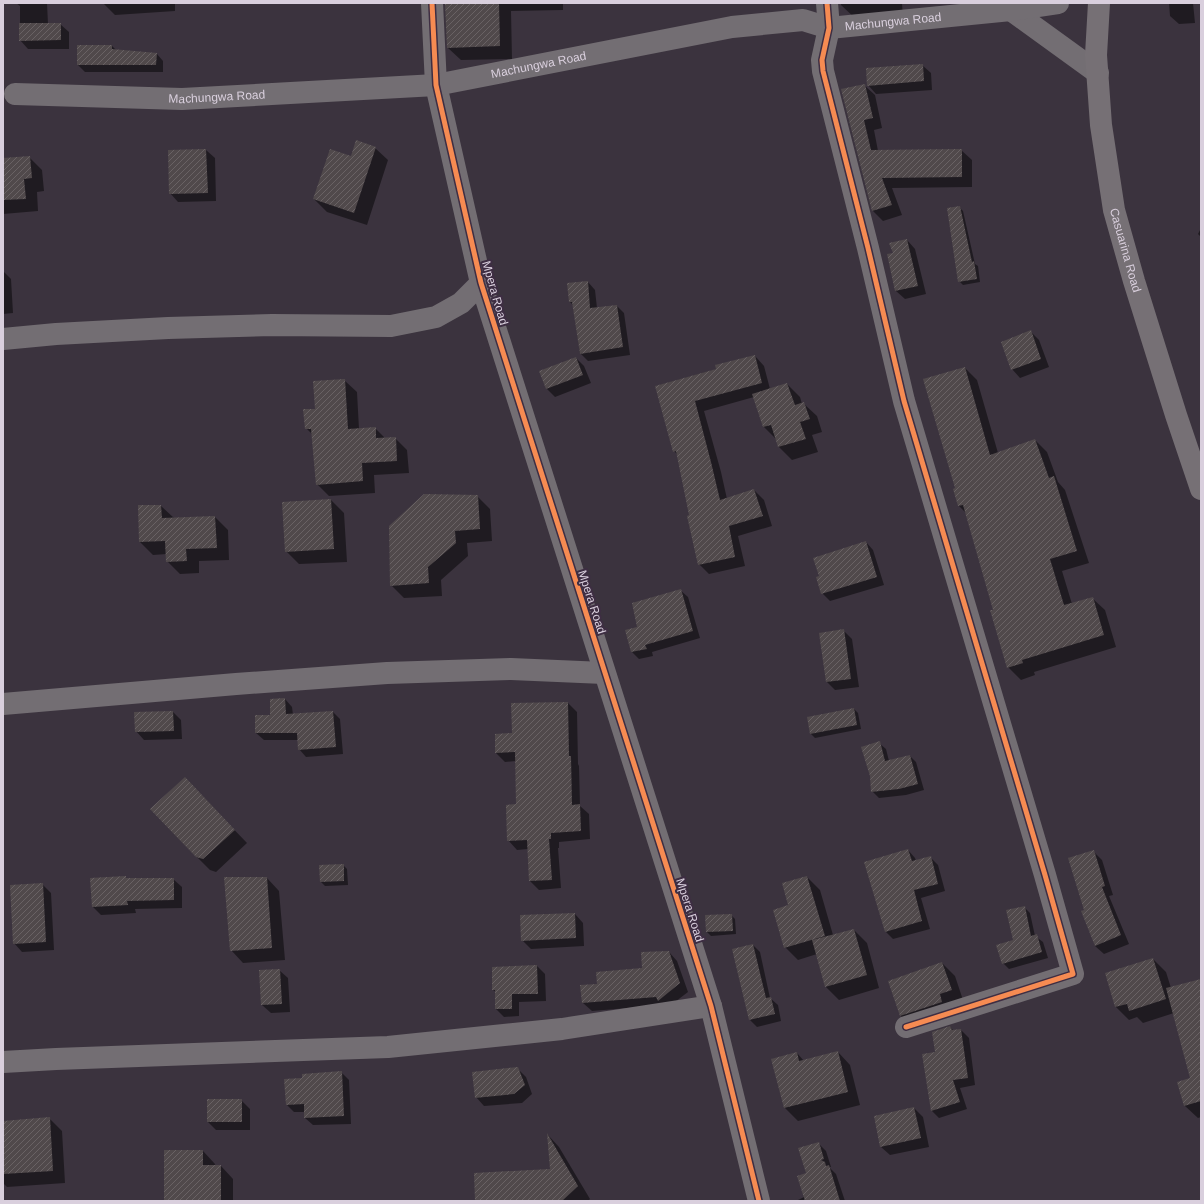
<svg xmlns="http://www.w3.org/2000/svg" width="1204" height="1204" font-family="Arial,sans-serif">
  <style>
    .shadow { fill: #0007 }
    .building { fill: url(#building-hatch) }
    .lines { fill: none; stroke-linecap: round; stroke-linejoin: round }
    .street { stroke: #736e73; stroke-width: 22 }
    .secondary { stroke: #767075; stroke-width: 22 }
    .cycleway-casing { stroke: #3e2e43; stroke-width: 8 }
    .cycleway { stroke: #f68b52; stroke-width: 5 }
    .labels { text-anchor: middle; stroke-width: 4; stroke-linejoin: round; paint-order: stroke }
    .street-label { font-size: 12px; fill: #d9cfdd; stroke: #3e2e43 }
  </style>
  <defs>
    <pattern id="building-hatch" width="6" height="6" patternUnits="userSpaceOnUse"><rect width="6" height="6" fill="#50494b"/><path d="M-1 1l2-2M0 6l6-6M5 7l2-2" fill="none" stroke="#696264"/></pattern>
  </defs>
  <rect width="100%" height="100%" fill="#3b333e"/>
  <!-- shadow -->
  <path class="shadow" d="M 16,3 L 47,3 L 48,24 L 60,24 L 69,32 L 69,49 L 28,49 L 20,40 L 20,6 Z
    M 103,3 L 175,3 L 175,11 L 115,15 Z
    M 446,3 L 563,3 L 563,10 L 511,11 L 512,59 L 461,60 L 448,48 Z
    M 841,3 L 902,3 L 903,19 L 858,21 L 841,5 Z
    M 1169,3 L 1193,3 L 1195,23 L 1179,24 L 1170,16 Z
    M 78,46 L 112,46 L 116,50 L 157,54 L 163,61 L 163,72 L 85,72 L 78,65 Z
    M 922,65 L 931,73 L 932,90 L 876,94 L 868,85 Z
    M 864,85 L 875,95 L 882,128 L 874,130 L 878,151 L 961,150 L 972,160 L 972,187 L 892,188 L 902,215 L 883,221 L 873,211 L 842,90 Z
    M 375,148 L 388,160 L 367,225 L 327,212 L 314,199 L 352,157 Z
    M 206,150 L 215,158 L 216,201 L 178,202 L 170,193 L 169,151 Z
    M 29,157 L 42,170 L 44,191 L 37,192 L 38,211 L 3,214 L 3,159 Z
    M 959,207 L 963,211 L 975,264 L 978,266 L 980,282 L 963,285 L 959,281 Z
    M 1201,228 L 1201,237 L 1198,234 Z
    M 907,240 L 915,249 L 926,294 L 905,299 L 896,291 Z
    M 3,271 L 11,279 L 13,313 L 3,314 Z
    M 588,282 L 595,290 L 597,308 L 617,306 L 624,313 L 630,355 L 588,361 L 580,353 L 573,305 L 570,302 Z
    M 1031,332 L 1039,340 L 1049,367 L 1020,378 L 1012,369 Z
    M 755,356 L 764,366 L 770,389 L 787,384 L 800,397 L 802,404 L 804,404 L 817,416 L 822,432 L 812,435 L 818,452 L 792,460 L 779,447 L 777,440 L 764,427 L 754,397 L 704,411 L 721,472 L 727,499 L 754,490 L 764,500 L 772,526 L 738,536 L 745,566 L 709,574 L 699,564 L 691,516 L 678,455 L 674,451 L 656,386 L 717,369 Z
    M 576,358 L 584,366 L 591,383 L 555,397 L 547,389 L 540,372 Z
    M 965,368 L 977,380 L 998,453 L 1035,440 L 1047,452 L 1058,482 L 1065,490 L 1089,563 L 1062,571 L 1072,604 L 1092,598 L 1105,610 L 1116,647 L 1034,672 L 1035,675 L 1021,680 L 1008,667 L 994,610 L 966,513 L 959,506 L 956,489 Z
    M 344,380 L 357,392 L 359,429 L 375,428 L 386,439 L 395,438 L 407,450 L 409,473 L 374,475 L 375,493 L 329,496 L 317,484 L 313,435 L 306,428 Z
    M 477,496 L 490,509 L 492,541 L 467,543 L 468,556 L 441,580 L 442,596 L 404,598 L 391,585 Z
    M 331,500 L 344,513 L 347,562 L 299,564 L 286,551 Z
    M 161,506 L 174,518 L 215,517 L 228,530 L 229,560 L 199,561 L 199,573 L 180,574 L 167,561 L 167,554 L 153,555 L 140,542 Z
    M 866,542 L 873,550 L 884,585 L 830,601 L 822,593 Z
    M 680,590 L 688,597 L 700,638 L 652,652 L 653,656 L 639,659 L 632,652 L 626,631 L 639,627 Z
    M 843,630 L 852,639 L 859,687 L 835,690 L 827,682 Z
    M 285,699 L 292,707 L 293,715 L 333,712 L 340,719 L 343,754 L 306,757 L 299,749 L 299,740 L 264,740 L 256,733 L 256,716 L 271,716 Z
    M 568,703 L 577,712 L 578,764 L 579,766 L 580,806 L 589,814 L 590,839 L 559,842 L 559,848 L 558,848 L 561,888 L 539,890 L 530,881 L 528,849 L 517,850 L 508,840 L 517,805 L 516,761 L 505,762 L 496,753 L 513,734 L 512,704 Z
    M 854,709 L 858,713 L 861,729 L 815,738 L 811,734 L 808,718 Z
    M 173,712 L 181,720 L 182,739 L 144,740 L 136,731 Z
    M 879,743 L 886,749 L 889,761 L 910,756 L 916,762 L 924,790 L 906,795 L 879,798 L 872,791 Z
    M 197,791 L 247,843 L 216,872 L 210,870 L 197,857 Z
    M 908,850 L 915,858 L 916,861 L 930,857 L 938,865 L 945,891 L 921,898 L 930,929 L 893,939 L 885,931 Z
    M 1093,851 L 1102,860 L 1113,895 L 1109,896 L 1129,944 L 1104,954 L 1095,946 L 1085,911 Z
    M 343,865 L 347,869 L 348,885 L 325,886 L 321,882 Z
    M 125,877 L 128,879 L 173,879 L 182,887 L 182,908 L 135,909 L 136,913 L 101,915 L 93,907 Z
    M 807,877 L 820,890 L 833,935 L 854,930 L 867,943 L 879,988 L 839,1000 L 826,987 L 817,954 L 798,960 L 785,947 L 789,906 Z
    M 267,878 L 279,891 L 285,960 L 243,963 L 231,950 Z
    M 42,884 L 51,893 L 54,950 L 22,952 L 14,943 Z
    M 1024,907 L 1030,913 L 1035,936 L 1043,942 L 1048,958 L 1009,969 L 1003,963 L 1014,941 Z
    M 575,914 L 583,923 L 584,946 L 531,949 L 522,940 Z
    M 731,915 L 735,919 L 736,934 L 711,936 L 707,932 Z
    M 753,945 L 760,952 L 770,998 L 778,1005 L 781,1021 L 757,1027 L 750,1020 Z
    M 669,952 L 677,961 L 688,992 L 667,1008 L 664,1005 L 592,1011 L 583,1003 L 598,985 L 643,969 Z
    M 1153,959 L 1166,972 L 1171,988 L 1201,980 L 1201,1117 L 1198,1118 L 1185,1106 L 1191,1078 L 1174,1013 L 1143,1023 L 1137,1017 L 1129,1020 L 1116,1007 L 1106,974 Z
    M 942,963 L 955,976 L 964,1003 L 914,1029 L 901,1016 L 889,981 Z
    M 537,966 L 545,974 L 546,1001 L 519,1002 L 519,1016 L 504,1017 L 496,1009 L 496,992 L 493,990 Z
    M 279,970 L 288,978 L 290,1012 L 271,1013 L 262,1005 Z
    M 950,1027 L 954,1031 L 961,1030 L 969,1038 L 975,1085 L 960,1088 L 967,1109 L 939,1118 L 932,1111 L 936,1053 Z
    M 838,1052 L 850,1065 L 860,1105 L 798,1121 L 785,1108 L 773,1059 L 797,1053 L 804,1061 Z
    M 517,1068 L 526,1077 L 532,1094 L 522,1103 L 484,1106 L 476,1097 Z
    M 341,1072 L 349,1080 L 351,1124 L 313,1125 L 305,1118 L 305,1112 L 294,1112 L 287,1105 L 303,1079 Z
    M 241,1100 L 250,1109 L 250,1130 L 216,1130 L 208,1122 Z
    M 914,1108 L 923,1117 L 929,1147 L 890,1155 L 881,1147 Z
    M 49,1118 L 62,1131 L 65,1183 L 7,1187 L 3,1183 L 3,1122 Z
    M 548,1135 L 559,1147 L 590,1199 L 588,1201 L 476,1201 L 551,1170 Z
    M 818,1143 L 826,1151 L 831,1167 L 829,1167 L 836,1174 L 845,1201 L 796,1201 L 804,1197 L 807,1173 Z
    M 165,1151 L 203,1151 L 215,1164 L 215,1166 L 221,1166 L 233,1179 L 233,1201 L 165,1201 Z"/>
  <!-- building -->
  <path class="building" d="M 445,3 L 499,3 L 500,46 L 447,48 Z
    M 19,23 L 61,23 L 61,40 L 19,41 Z
    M 77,45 L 112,45 L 112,49 L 157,53 L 156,65 L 77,65 Z
    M 923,64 L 924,81 L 867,86 L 866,68 Z
    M 865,84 L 873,118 L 864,120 L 871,150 L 962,149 L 962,177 L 882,178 L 892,205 L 872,211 L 841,89 Z
    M 356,140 L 376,147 L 354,213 L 313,199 L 330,149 L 351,156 Z
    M 206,149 L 208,193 L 169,194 L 168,150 Z
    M 30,156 L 32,178 L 24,179 L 26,199 L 3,200 L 3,158 Z
    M 960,206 L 972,262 L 974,261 L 977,279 L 958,282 L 947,208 Z
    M 907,239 L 918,286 L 895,291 L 887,254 L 893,253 L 889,243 Z
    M 588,281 L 590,308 L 617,305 L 623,347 L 580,354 L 572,302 L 569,302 L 567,283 Z
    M 1031,330 L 1041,359 L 1011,370 L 1001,342 Z
    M 755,355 L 762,383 L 695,401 L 711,462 L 720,500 L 754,489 L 763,516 L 729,526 L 735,557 L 698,565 L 687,516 L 689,515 L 676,451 L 673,452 L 655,386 L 716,369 L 715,365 Z
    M 576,357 L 583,375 L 546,389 L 539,371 Z
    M 965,367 L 990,455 L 1035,439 L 1049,478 L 1054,476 L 1077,551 L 1050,559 L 1064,605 L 1093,597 L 1104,635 L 1022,660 L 1023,663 L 1007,668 L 990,610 L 993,610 L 963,505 L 958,506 L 953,489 L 955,488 L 923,379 Z
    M 345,379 L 348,429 L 376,427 L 376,438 L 396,437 L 397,461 L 362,463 L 363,481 L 316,485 L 311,429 L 305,429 L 303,409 L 315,409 L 313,381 Z
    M 787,383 L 795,405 L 804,402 L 810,419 L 800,422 L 806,439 L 778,447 L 771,425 L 763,427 L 752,394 Z
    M 424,494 L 478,495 L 480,529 L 455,531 L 456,543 L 428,567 L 429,583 L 390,586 L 389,526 Z
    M 331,499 L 334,549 L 285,552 L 282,502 Z
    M 138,505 L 161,505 L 162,518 L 215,516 L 217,548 L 186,549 L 187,561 L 166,562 L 165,541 L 139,542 Z
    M 866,541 L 877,577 L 821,594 L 816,577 L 819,576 L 813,558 Z
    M 681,589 L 693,631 L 645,645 L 647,649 L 631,652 L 625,630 L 637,627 L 632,603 Z
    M 844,629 L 851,679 L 826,682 L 819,633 Z
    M 285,698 L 286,714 L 333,711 L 336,747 L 298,750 L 297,733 L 255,733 L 255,715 L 270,715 L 270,699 Z
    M 568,702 L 569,756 L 571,756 L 572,805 L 580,804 L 581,831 L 551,833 L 551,839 L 549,839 L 552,880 L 529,881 L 527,840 L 507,841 L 506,805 L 516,804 L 515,752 L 495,753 L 495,734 L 512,733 L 511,703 Z
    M 854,708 L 857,725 L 810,734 L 807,717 Z
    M 173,711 L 174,731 L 135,732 L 134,712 Z
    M 880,741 L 885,761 L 910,755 L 918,784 L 899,789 L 871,792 L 870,776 L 861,747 Z
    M 185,777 L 235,830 L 203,859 L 196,857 L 150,809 Z
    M 908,849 L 912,861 L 931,856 L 938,884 L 914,890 L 922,921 L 885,932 L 864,862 Z
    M 1094,850 L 1105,886 L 1102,887 L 1121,935 L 1095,946 L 1081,911 L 1084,910 L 1068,858 Z
    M 344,864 L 344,881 L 320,882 L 319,865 Z
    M 126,876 L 126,878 L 174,878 L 174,900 L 127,901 L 128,905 L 92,907 L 90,878 Z
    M 807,876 L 825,936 L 784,948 L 773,910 L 788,905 L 782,883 Z
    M 224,877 L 267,877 L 272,948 L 230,951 Z
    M 43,883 L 46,942 L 13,944 L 10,885 Z
    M 1025,906 L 1031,936 L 1037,934 L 1042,952 L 1002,964 L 996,945 L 1013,940 L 1006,910 Z
    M 575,913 L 576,938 L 521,941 L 520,915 Z
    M 732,914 L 733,931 L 706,932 L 705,915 Z
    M 854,929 L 867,975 L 825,987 L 812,940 Z
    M 753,944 L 766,998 L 771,997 L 775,1014 L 749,1020 L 732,949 Z
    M 669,951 L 680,983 L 658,1001 L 656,997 L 582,1003 L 580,985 L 597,984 L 596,972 L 642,968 L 641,952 Z
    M 1153,958 L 1166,999 L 1129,1011 L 1127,1004 L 1115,1007 L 1105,973 Z
    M 942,962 L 952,990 L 940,994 L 942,1002 L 900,1016 L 888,981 Z
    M 537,965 L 538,994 L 512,994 L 512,1009 L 495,1009 L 495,990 L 492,990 L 492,967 Z
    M 280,969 L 282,1004 L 261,1005 L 259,970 Z
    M 1201,979 L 1201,1101 L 1184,1106 L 1177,1082 L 1190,1078 L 1166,988 Z
    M 950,1026 L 952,1030 L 961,1029 L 968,1078 L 953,1080 L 960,1102 L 931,1111 L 922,1054 L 935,1052 L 932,1032 Z
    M 838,1051 L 848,1092 L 784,1108 L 771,1059 L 797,1052 L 799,1061 Z
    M 518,1067 L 525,1085 L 514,1094 L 475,1098 L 472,1072 Z
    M 342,1071 L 344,1116 L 304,1118 L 304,1104 L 286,1105 L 284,1079 L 302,1078 L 302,1074 Z
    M 207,1099 L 242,1099 L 242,1122 L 207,1122 Z
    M 914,1107 L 921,1138 L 880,1147 L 874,1116 Z
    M 50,1117 L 53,1171 L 3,1174 L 3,1121 Z
    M 547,1133 L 578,1186 L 562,1201 L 475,1201 L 474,1173 L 550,1169 Z
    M 819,1142 L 824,1159 L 821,1160 L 825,1162 L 826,1166 L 829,1165 L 840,1201 L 805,1201 L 797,1176 L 806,1173 L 798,1148 Z
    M 164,1150 L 203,1150 L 203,1165 L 221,1165 L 221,1201 L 164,1201 Z"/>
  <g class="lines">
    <!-- street -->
    <g class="street">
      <path d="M 432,3 L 436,85 L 481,283 L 711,1006 L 759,1201"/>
      <path d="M 827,3 L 829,28 L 822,60 L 823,71 L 868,248 L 904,401 L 1045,875 L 1073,974 L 906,1027"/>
      <path d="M 1011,10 L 1098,73"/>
      <path id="s1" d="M 15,94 L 182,99 L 436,85 L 732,27 L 803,20 L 829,28 L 1011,10 L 1058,3"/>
      <path d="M 3,339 L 56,334 L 168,328 L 272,325 L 391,326 L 436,317 L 461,303 L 481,283"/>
      <path d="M 3,704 L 236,684 L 387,673 L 511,669 L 604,673"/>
      <path d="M 3,1062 L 56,1059 L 388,1047 L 562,1029 L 711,1006"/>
    </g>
    <!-- secondary -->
    <path class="secondary" id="s2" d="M 1099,3 L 1096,55 L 1101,125 L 1114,210 L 1134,281 L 1176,415 L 1201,489"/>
    <!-- cycleway casing -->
    <g class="cycleway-casing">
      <path id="cycleway" d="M 432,3 L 436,85 L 481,283 L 711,1006 L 759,1201
        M 827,3 L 829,28 L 822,60 L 823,71 L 868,248 L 904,401 L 1045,875 L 1073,974 L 906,1027"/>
    </g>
    <!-- cycleway -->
    <use href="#cycleway" class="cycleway"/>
  </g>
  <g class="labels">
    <!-- street labels -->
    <g class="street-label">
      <text dy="4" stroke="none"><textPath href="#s1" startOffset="886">Machungwa Road</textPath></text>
      <text dy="4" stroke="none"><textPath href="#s1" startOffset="526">Machungwa Road</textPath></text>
      <text dy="4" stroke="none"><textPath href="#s1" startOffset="202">Machungwa Road</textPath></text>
      <text dy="4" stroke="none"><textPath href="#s2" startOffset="250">Casuarina Road</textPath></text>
      <text transform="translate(495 293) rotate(74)" y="4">Mpera Road</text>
      <text transform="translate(592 602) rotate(72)" y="4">Mpera Road</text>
      <text transform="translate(690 910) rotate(72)" y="4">Mpera Road</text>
    </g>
  </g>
  <!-- border -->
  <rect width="1204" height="1204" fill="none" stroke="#d9cfdd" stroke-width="8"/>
</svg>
